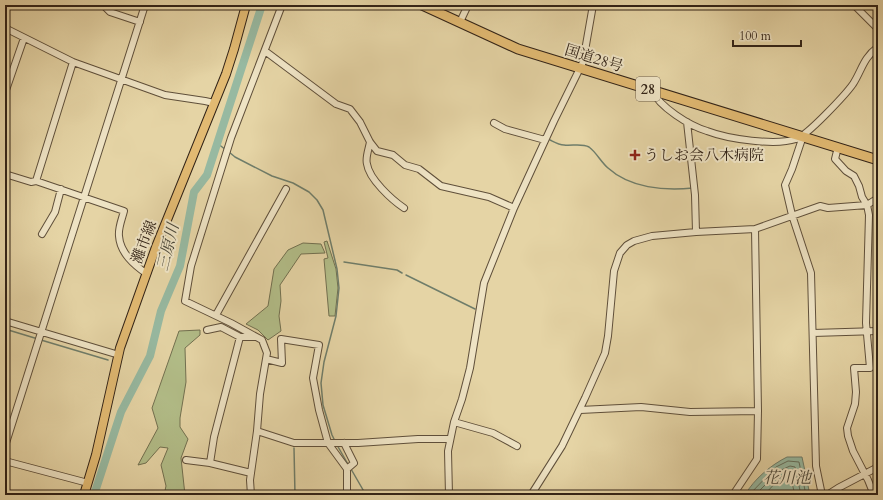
<svg xmlns="http://www.w3.org/2000/svg" width="883" height="500" font-family="Cardo,'Noto Serif JP',serif">
  <style>
    .green { fill: #b2bd88; stroke: #727050 }
    .water { fill: #97b9a1; stroke: #6f7d6a }
    .lines { fill: none; stroke-linecap: round; stroke-linejoin: round }
    .shore { stroke: #646e5c; stroke-width: 1 }
    .stream { stroke: #6f7d6a; stroke-width: 1.5 }
    .river { stroke: #97b9a1; stroke-width: 8 }
    .minor-casing { stroke: #5f4f3a; stroke-width: 8 }
    .major-casing { stroke: #322317; stroke-width: 10 }
    .highway-casing { stroke: #322317; stroke-width: 11 }
    .minor { stroke: #eee3c4; stroke-width: 6 }
    .major { stroke: #e2ba72; stroke-width: 8 }
    .highway { stroke: #e2ba72; stroke-width: 9 }
    .poi-dot { fill: #8f2418; stroke: #eee3c4; stroke-width: 1.5 }
    .labels { text-anchor: middle; stroke-width: 4; stroke-linejoin: round; paint-order: stroke }
    .shield { fill: #eee3c4; stroke: #6a5d4b; stroke-width: 1 }
    .shield-label { font-size: 14px; font-weight: bold; fill: #322317 }
    .street-label { font-size: 15px; fill: #322317; stroke: #eee3c4 }
    .poi-label { font-size: 15px; fill: #322317; stroke: #eee3c4; text-anchor: start }
    .water-label { font-size: 16px; font-style: italic; fill: #4b483a; stroke: #eee3c4 }
  </style>
  <rect width="100%" height="100%" fill="#e5d4a5"/>
  <filter id="stains"><feTurbulence type="fractalNoise" baseFrequency=".005" numOctaves="4"/><feColorMatrix values="0 0 0 0 .2 0 0 0 0 .09 0 0 0 0 .02 0 0 0 .5 -.17"/></filter>
  <radialGradient id="worn" r=".72"><stop offset=".6" stop-color="#630" stop-opacity="0"/><stop offset="1" stop-color="#630" stop-opacity=".3"/></radialGradient>
  <!-- green -->
  <path class="green" d="M 327,241 L 336,269 L 338,288 L 335,316 L 329,316 L 324,259 L 328,258 L 324,242 Z
    M 303,243 L 321,244 L 325,253 L 301,254 L 280,285 L 281,301 L 279,316 L 281,331 L 268,340 L 258,330 L 246,324 L 268,306 L 274,269 L 288,250 Z
    M 200,330 L 200,335 L 185,348 L 186,382 L 180,418 L 180,427 L 188,439 L 181,458 L 185,495 L 164,495 L 166,486 L 161,465 L 168,448 L 160,447 L 146,463 L 138,465 L 158,428 L 152,408 L 179,331 Z"/>
  <!-- water -->
  <path class="water" d="M 787,457 L 802,457 L 810,495 L 745,495 C 754,479 771,465 787,457 Z"/>
  <g class="lines">
    <!-- shore -->
    <path class="shore" d="M 749,495 L 776,467 L 788,461 L 799,462 L 806,495
      M 755,495 L 779,471 L 790,466 L 795,467 L 801,495
      M 764,495 L 782,476 L 788,473 L 790,475 L 795,495"/>
    <!-- stream -->
    <path class="stream" d="M 550,140 C 554,142 559,145 564,145 C 572,146 582,143 589,147 C 596,152 601,162 608,168 C 630,188 664,191 693,188
      M 217,143 L 226,150
      M 229,152 L 235,157 L 272,176 L 293,183 L 309,192 L 317,200 L 323,210 L 337,269 L 339,288 L 336,316 L 324,362 L 321,383 L 323,405 L 332,435 L 335,441
      M 344,262 L 397,270 L 402,273
      M 406,275 L 475,309
      M 5,329 L 38,339
      M 41,340 L 108,360
      M 337,445 L 349,466
      M 294,448 L 295,495
      M 351,469 L 366,495"/>
    <!-- river -->
    <path class="river" d="M 94,495 L 121,412 L 150,356 L 161,311 L 180,266 L 194,192 L 207,175 L 262,5"/>
    <!-- minor casing -->
    <g class="minor-casing">
      <path id="minor" d="M 103,5 L 110,12 L 140,22
        M 854,5 L 878,29
        M 460,22 L 468,5
        M 5,28 L 73,62 L 165,95 L 205,101 L 214,103
        M 265,51 L 336,104 L 350,109 L 360,122 L 370,142 L 377,151 L 393,155 L 405,165 L 419,169 L 441,186 L 489,197 L 514,208
        M 652,90 C 659,107 690,126 707,131 C 728,139 775,146 796,139 C 807,136 846,94 853,84 C 862,70 863,58 878,47
        M 5,93 L 24,38
        M 687,122 L 695,195 L 696,232
        M 494,123 L 505,129 L 545,140
        M 803,136 L 792,169 L 785,185 L 792,215 L 811,273 L 816,466 L 822,495
        M 370,142 C 369,148 365,158 367,164 C 369,179 392,200 404,208
        M 838,147 L 835,159 L 846,171 L 854,176 L 859,186 L 862,197 L 867,205 L 869,215 L 866,323 L 870,368 L 854,368 L 856,392 L 855,404 L 847,428 L 848,436 L 853,451 L 868,480 L 874,495
        M 5,174 L 31,182 L 36,181 L 124,211 C 122,219 118,228 119,236 C 120,253 134,265 147,274
        M 36,181 L 73,62
        M 42,234 L 55,212 L 61,189
        M 216,315 L 286,189
        M 5,321 L 119,355
        M 207,330 L 221,327 L 240,337 L 256,337
        M 813,333 L 878,331
        M 266,359 L 282,363 L 281,339 L 319,345 L 313,378 L 319,410 L 328,443 L 347,469 L 347,495
        M 580,410 L 641,407 L 690,412 L 758,411
        M 454,422 L 493,433 L 517,446
        M 257,431 L 294,443 L 358,443 L 418,439 L 450,439
        M 344,443 L 354,463 L 347,469
        M 5,446 L 145,5
        M 186,460 L 210,463 L 251,473
        M 5,461 L 88,483
        M 210,463 L 214,437 L 240,337
        M 251,495 L 250,480 L 257,431 L 260,394 L 267,353 L 262,340 L 231,323 L 185,301 L 191,266 L 231,138 L 282,5
        M 449,495 L 448,451 L 454,422 L 462,399 L 470,368 L 484,283 L 514,208 L 554,121 L 583,62 L 593,5
        M 531,495 L 562,446 L 585,398 L 605,353 L 608,336 L 614,271 L 620,253 L 627,245 L 634,241 L 652,236 L 696,232 L 755,229 L 820,206 L 828,208 L 867,205 L 878,198
        M 733,495 L 757,459 L 758,411 L 755,229
        M 827,495 L 838,488 L 878,467"/>
    </g>
    <!-- major casing -->
    <g class="major-casing">
      <path id="major" d="M 84,495 L 96,455 L 120,348 L 156,247 L 226,74 L 234,49 L 246,5"/>
    </g>
    <!-- highway casing -->
    <g class="highway-casing">
      <path id="highway" d="M 422,5 L 518,49 L 878,160"/>
    </g>
    <!-- minor -->
    <use href="#minor" class="minor"/>
    <!-- major -->
    <use href="#major" class="major"/>
    <!-- highway -->
    <use href="#highway" class="highway"/>
  </g>
  <!-- markers -->
  <path class="poi-dot" d="M633 149h4v4h4v4h-4v4h-4v-4h-4v-4h4z"/>
  <g class="labels">
    <!-- shield labels -->
    <rect class="shield" x="636" y="77" width="24" height="24" rx="3"/>
    <g class="shield-label">
      <text x="648" y="94">28</text>
    </g>
    <!-- street labels -->
    <g class="street-label">
      <text transform="translate(594 58) rotate(17)" y="5">国道28号</text>
      <text transform="translate(144 242) rotate(-69)" y="5">灘市線</text>
    </g>
    <!-- poi labels -->
    <g class="poi-label">
      <text x="644" y="160">うしお会八木病院</text>
    </g>
    <!-- water labels -->
    <g class="water-label">
      <text transform="translate(167 247) rotate(-76)" y="6">三原川</text>
      <text x="787" y="483">花川池</text>
    </g>
  </g>
  <!-- margin -->
  <rect width="883" height="500" fill="none" stroke="#e5d4a5" stroke-width="20"/>
  <rect x="6" y="6" width="871" height="488" fill="none" stroke="#322317" stroke-width="2"/>
  <rect x="10" y="10" width="863" height="480" fill="none" stroke="#322317"/>
  <!-- scale -->
  <path d="M733 40v6h68v-6" fill="none" stroke="#322317" stroke-width="2"/>
  <text x="739" y="40" font-size="12" fill="#322317" stroke="#eee3c4" stroke-width="3" paint-order="stroke">100 m</text>
  <rect width="100%" height="100%" filter="url(#stains)"/>
  <rect width="100%" height="100%" fill="url(#worn)"/>
</svg>
